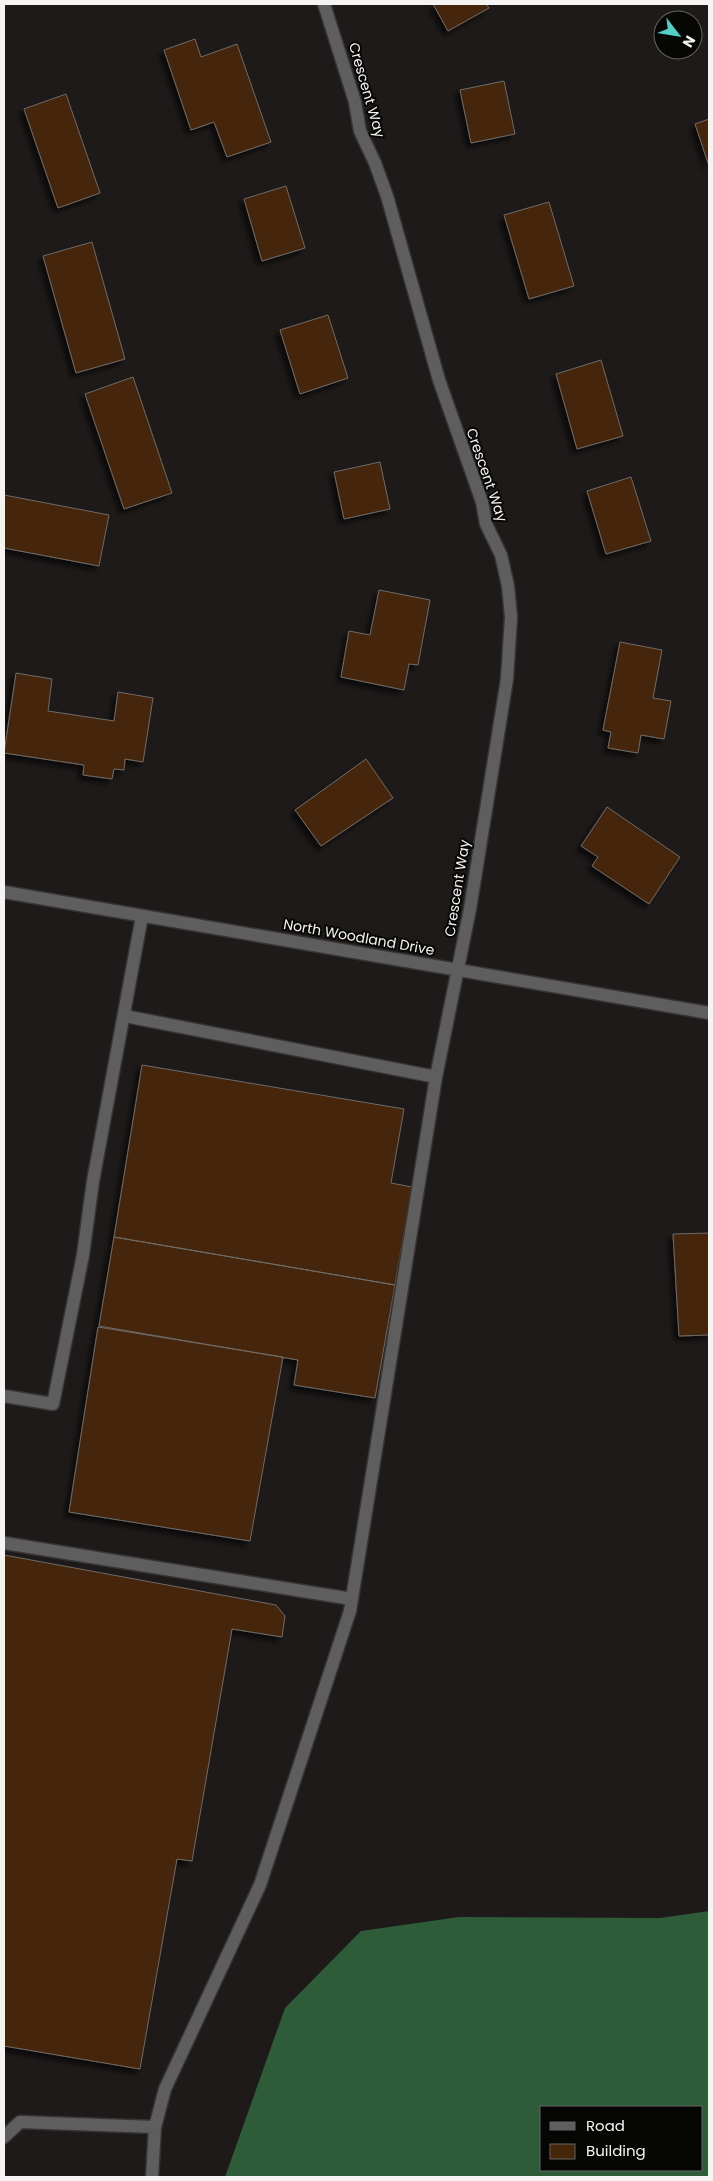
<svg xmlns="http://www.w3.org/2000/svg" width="713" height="2181" font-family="Poppins,sans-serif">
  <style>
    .forest { fill: #2f5c38; fill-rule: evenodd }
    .building { fill: #452609; stroke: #6e6b69; filter: url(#shadow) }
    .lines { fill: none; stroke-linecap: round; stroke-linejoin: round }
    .minor-casing { stroke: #373433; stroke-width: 15 }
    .minor { stroke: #5f5e5f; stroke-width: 12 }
    .labels { text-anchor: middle; stroke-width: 4; stroke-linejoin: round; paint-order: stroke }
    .street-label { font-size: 14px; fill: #f6f4f3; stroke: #060605 }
  </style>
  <defs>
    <filter id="shadow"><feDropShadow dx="-4.5" dy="4.5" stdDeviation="2.5" flood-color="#0009"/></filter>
  </defs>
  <rect width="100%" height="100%" fill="#1d1a19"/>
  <!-- forest -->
  <path class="forest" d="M 709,1911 L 709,2177 L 225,2177 L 285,2008 L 361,1931 L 459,1917 L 660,1918 ZM 542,2107 L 702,2107 L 702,2170 L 542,2170 Z"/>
  <!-- building -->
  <path class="building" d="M 433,4 L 486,4 L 489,8 L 448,31 Z
    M 195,39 L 201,57 L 237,44 L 271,142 L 227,157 L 214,122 L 191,130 L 164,50 Z
    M 504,81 L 515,134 L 471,143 L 460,90 Z
    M 66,94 L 100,193 L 58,208 L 24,109 Z
    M 709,119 L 709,166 L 695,124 Z
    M 286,186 L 305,248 L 262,261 L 244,199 Z
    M 549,202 L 574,286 L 529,299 L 504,215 Z
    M 92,242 L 125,359 L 76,373 L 43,256 Z
    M 328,315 L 348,378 L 300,394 L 280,330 Z
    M 601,360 L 623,436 L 577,449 L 556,374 Z
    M 133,377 L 172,493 L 124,509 L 85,394 Z
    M 380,462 L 390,509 L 344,519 L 334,472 Z
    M 631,477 L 651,541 L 606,554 L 587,491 Z
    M 4,495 L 109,515 L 99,566 L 4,548 Z
    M 379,590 L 430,600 L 418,665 L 409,664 L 404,690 L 341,677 L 349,631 L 370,635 Z
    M 620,642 L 662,650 L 653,698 L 671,701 L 664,739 L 641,735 L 638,753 L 608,748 L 611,732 L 603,730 Z
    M 16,673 L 52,679 L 48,711 L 114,721 L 118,692 L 153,698 L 143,762 L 125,759 L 124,770 L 114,769 L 112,779 L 83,775 L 84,765 L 4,753 Z
    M 366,759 L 393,798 L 321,846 L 295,810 Z
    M 607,807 L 680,857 L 649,904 L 592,866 L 598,857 L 581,846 Z
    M 142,1065 L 404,1109 L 391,1183 L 412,1187 L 395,1285 L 114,1237 Z
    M 709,1233 L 709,1335 L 679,1336 L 673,1234 Z
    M 114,1237 L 395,1285 L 375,1398 L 294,1385 L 298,1360 L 99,1326 Z
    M 98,1327 L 283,1357 L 250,1541 L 69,1512 Z
    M 4,1555 L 276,1605 L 285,1616 L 282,1637 L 232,1629 L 192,1861 L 177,1859 L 140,2069 L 4,2046 Z"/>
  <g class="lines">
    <!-- minor casing -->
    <g class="minor-casing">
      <path id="minor" d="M 4,892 L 709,1013
        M 125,1016 L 436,1077 L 470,909 L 507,679 L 511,617 L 508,586 L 501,555 L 486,524 L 482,502 L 439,380 L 387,196 L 375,163 L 360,131 L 355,102 L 324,4
        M 4,1396 L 53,1404 L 83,1255 L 93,1181 L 142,916
        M 4,1543 L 352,1599
        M 4,2137 L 20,2122 L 155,2127
        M 152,2177 L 155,2127 L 165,2089 L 260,1885 L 350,1611 L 436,1077"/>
    </g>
    <!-- minor -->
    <use href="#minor" class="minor"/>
  </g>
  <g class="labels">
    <!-- street labels -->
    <g class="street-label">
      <text transform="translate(367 90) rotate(74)" y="5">Crescent Way</text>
      <text transform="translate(487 475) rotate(71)" y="5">Crescent Way</text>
      <text transform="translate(457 888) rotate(-81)" y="5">Crescent Way</text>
      <text transform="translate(359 937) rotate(10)" y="5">North Woodland Drive</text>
    </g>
  </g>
  <!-- border -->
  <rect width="713" height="2181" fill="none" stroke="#f6f4f3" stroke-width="10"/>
  <!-- legend -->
  <rect x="540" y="2106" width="162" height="65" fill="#060605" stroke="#666564"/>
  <rect x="550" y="2122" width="25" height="8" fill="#5f5e5f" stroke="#666564"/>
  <text x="586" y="2131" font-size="15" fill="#f6f4f3">Road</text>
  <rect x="550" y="2144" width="25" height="15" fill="#452609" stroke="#666564"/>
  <text x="586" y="2156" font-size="15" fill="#f6f4f3">Building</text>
  <!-- north arrow -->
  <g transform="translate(678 35) rotate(121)"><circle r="24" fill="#060605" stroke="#666564"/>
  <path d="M0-4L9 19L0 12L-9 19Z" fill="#55cec5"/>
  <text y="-8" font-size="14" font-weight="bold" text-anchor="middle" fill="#f6f4f3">N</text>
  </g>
</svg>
